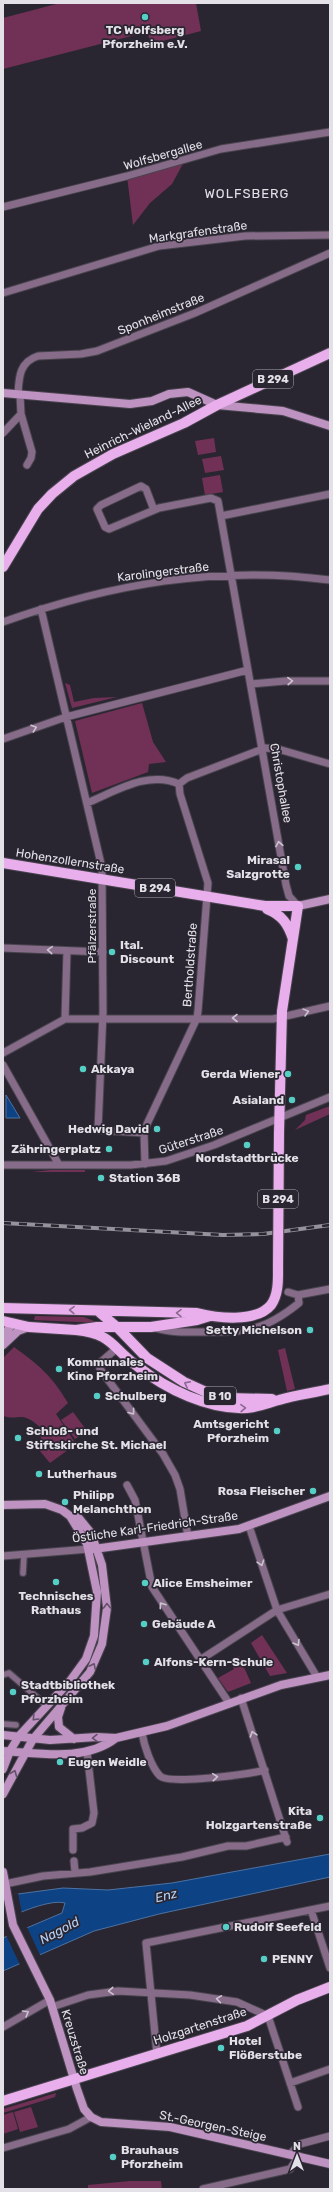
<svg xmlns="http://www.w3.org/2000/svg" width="333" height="2192" font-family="Rubik,sans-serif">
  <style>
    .green { fill: #713156 }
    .water { fill: #0d4384; stroke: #4d72a2 }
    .pier { fill: #2a2631 }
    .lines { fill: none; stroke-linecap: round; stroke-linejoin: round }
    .pedestrian-casing { stroke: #48444e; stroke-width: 8 }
    .minor-casing { stroke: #48444e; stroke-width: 9 }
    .secondary-casing { stroke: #48444e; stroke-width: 10 }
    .primary-casing { stroke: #48444e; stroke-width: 12 }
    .pedestrian { stroke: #876c89; stroke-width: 5.5 }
    .minor { stroke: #876c89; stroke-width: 7 }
    .secondary { stroke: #be92c1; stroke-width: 8 }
    .primary { stroke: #e8afec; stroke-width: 10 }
    .rail-casing { stroke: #96929c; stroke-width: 4 }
    .rail { stroke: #2a2631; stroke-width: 2.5; stroke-dasharray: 8; stroke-linecap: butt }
    .primary-bridge-casing { stroke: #48444e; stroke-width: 12; stroke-linecap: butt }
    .primary-bridge { stroke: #e8afec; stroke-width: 10 }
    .oneway { stroke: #ccc3d0 }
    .oneway2 { stroke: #896a8e }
    .oneway3 { stroke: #65516b }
    .poi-dot { fill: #55cec5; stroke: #2a2631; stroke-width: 1.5 }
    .labels { text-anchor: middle; stroke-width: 3.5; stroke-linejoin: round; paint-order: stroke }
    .shield { fill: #2a2631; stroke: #aca8b1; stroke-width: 1 }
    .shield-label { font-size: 11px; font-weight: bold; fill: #e3e0e8 }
    .poi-label { font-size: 12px; font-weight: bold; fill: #e3e0e8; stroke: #2a2631; text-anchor: start }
    .street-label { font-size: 12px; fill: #e3e0e8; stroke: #2a2631 }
    .neighbourhood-label { font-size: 13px; letter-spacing: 1px; fill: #e3e0e8; stroke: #2a2631 }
    .water-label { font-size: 13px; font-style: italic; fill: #b6d1f7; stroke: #2a2631 }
  </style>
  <rect width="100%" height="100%" fill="#2a2631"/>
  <!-- green -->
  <path class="green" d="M 60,3 L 196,3 L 201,31 L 151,44 L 147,32 L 3,69 L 3,18 Z
    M 185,160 L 172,184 L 150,203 L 133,225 L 127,176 Z
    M 214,438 L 216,452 L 198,455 L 195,441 Z
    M 221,456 L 224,470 L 205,473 L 202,459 Z
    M 220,475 L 223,492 L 205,495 L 202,478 Z
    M 65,683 L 70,685 L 74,702 L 94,698 L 117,697 L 72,708 Z
    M 142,703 L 153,742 L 166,762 L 149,764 L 148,772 L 92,793 L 75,721 Z
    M 330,1106 L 330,1114 L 295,1130 L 305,1120 L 306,1115 Z
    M 51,1170 L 85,1170 L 85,1172 L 32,1172 Z
    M 35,1316 L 84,1317 L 99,1323 L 34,1320 Z
    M 14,1347 C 40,1366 51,1375 68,1403 L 56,1414 L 76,1444 L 50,1463 L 34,1444 L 41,1439 L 40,1427 C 20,1410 21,1421 3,1416 L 3,1358 Z
    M 285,1348 L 295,1389 L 287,1391 L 278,1350 Z
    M 73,1412 L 87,1431 L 75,1439 L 61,1420 Z
    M 262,1635 L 287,1673 L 270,1676 L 251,1643 Z
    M 239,1656 L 251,1683 L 228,1692 L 218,1678 L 234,1669 L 230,1662 Z
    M 56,2093 L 55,2097 L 3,2113 L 3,2109 Z
    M 31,2107 L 38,2127 L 20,2132 L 14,2112 Z
    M 13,2112 L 18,2129 L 3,2134 L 3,2115 Z
    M 130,2181 L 161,2181 L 162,2189 L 88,2189 L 88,2185 Z"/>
  <!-- water -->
  <path class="water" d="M 6,1095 L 20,1118 L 6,1118 Z
    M 330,1854 L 330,1877 L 159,1914 L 94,1931 L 3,1971 L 3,1938 L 62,1913 L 65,1903 C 50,1899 18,1913 3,1920 L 3,1896 L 63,1888 L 108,1890 L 172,1883 Z"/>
  <!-- pier -->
  <path class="pier" d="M 18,1893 L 22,1914 L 3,1922 L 3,1896 Z
    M 27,1927 L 41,1957 L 20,1965 L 6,1935 Z"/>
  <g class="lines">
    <!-- pedestrian casing -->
    <g class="pedestrian-casing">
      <path id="pedestrian" d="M 23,1573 L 24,1555
        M 3,1675 L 9,1673 L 47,1706
        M 3,1724 L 16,1725"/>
    </g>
    <!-- minor casing -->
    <g class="minor-casing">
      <path id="minor" d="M 3,207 L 127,176 L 221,149 L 330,132
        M 3,293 L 159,246 L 245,236 L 330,235
        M 18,394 C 19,378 19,362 38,356 L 81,354 L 97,351 L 195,313 L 330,253
        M 21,414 L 32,452 L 31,458 L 27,465
        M 3,433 L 21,414 L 20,395
        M 154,510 L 146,489 L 141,486 L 101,505 L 97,509 L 105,527 L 109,529 L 159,508 L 211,498 L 218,501 L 286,885 L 289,896 L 298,906
        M 221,516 L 330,494
        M 41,609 L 102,868 L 103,1012 L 98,1130 L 144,1133
        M 3,622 C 110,584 217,565 330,580
        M 251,684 L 285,681 L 330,681
        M 3,739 L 66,717 L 248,670
        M 179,784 L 187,778 L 265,748 L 278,749 L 330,764
        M 87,803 C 116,791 149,770 179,784
        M 3,948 L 103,952
        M 65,1019 L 67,951
        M 3,1053 L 65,1019 L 273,1019 L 330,1006
        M 3,1065 L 59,1165
        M 145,1164 L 144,1133 L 147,1124 L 197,1018 L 198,1011 L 208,883 L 180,794 L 179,784
        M 3,1165 L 131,1165 L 166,1161 L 214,1145 L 330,1097
        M 288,1292 L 298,1295 L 330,1289
        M 153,1327 C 169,1333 185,1332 202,1332 C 246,1332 263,1332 299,1303 L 298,1295
        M 117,1348 L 101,1362 L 100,1369 L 163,1454 L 175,1475 L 180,1489 L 188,1537
        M 127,1485 L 135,1500 L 152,1587 L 229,1703
        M 249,1526 L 277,1610 L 317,1677
        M 3,1556 L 89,1549
        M 200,1660 L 277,1610 L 330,1594
        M 241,1698 L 287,1842
        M 142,1733 C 144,1745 151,1767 160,1776 C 170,1785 250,1774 265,1770
        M 73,1850 L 73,1829 L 82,1828 L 92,1823 L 94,1813 L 87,1752
        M 74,1861 L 75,1872
        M 5,1884 L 43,1876 L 90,1872 L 182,1857 L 228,1846 L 246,1846 L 286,1837
        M 311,1910 L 330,1968
        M 52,2007 L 88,1995 L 118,1991 L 190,1995 L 237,2002 L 268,2016 L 298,2107
        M 3,2027 L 50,2000
        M 157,2055 L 146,1943 L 330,1906
        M 290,2083 L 330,2069
        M 3,2148 L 69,2129 L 91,2117
        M 290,2154 L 300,2144 L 330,2136
        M 203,2189 L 290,2169 L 299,2156"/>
    </g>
    <!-- secondary casing -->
    <g class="secondary-casing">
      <path id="secondary" d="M 3,393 L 130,404 L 152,401 L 169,394 L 188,392 L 217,405 L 283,411 L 330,426
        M 298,906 L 330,899
        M 3,1336 L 13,1323
        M 3,1345 L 18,1331 L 29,1327
        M 3,1505 L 45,1504 L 62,1510 L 70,1516 L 87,1544 L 97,1592 L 94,1636 L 86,1659 L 70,1681 L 19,1736 L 10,1751 L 3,1769
        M 94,1549 L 239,1529 L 330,1496
        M 61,1708 L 58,1717 L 59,1727 L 74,1739
        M 3,1735 L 50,1740 L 97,1737 L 116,1738 L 167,1726 L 281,1685 L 330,1675
        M 3,1751 C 40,1753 85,1762 116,1738
        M 3,1794 L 33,1739 L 90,1672 L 102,1644 L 107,1608 L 102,1565 L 91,1533 L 78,1517 L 70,1516
        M 3,1872 L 13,1925 L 50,2000 L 77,2089 L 84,2109 L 91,2117 L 101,2122 L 170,2127 L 330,2164"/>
    </g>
    <!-- primary casing -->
    <g class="primary-casing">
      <path id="primary" d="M 3,567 L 38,509 L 52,494 L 74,476 L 113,454 L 184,423 L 217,405 L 330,353
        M 3,863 L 265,906 L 298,906 L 282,1011 L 279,1133
        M 267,909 C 282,915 288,924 293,939
        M 3,1308 L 197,1313 C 217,1318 256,1323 271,1305 C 279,1294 278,1278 278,1266
        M 98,1311 L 118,1328 L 147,1358 L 184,1382 L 206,1392 L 227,1398 L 272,1399
        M 3,1321 L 29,1327 L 76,1330 L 97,1327 L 151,1327 L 197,1320 L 210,1316
        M 76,1330 C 113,1334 111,1347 137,1366 C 166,1389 209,1410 247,1408 C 259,1407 268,1403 279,1400 C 295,1395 313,1393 330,1389
        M 3,2101 L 247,2026 L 297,2000 L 330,1987"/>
    </g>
    <!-- pedestrian -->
    <use href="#pedestrian" class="pedestrian"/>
    <!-- minor -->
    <use href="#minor" class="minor"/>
    <!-- secondary -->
    <use href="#secondary" class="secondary"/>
    <!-- primary -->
    <use href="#primary" class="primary"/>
    <!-- rail casing -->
    <g class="rail-casing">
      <path id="rail" d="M 3,1223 L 223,1235 L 263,1234 L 330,1225"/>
    </g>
    <!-- rail -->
    <use href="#rail" class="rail"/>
    <!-- primary-bridge casing -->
    <g class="primary-bridge-casing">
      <path id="primary-bridge" d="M 278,1266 L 279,1133"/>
    </g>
    <!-- primary-bridge -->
    <use href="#primary-bridge" class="primary-bridge"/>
  </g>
  <!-- one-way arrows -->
  <defs><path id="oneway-chevron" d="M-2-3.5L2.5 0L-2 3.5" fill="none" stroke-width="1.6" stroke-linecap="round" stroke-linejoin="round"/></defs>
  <g class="oneway">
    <use href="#oneway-chevron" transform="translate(290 681) rotate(-2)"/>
    <use href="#oneway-chevron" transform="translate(34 728) rotate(-19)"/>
    <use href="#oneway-chevron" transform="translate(279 844) rotate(-100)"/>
    <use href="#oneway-chevron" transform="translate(50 950) rotate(-176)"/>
    <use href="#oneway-chevron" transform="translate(306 1012) rotate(-15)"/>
    <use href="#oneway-chevron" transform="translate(235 1018) rotate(-180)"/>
    <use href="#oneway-chevron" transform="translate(132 1412) rotate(53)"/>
    <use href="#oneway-chevron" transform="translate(261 1563) rotate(72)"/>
    <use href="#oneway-chevron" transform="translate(162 1605) rotate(-124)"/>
    <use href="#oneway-chevron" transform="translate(297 1643) rotate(59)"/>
    <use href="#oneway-chevron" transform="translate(253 1734) rotate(-108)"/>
    <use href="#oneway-chevron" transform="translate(215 1777) rotate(-5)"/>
    <use href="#oneway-chevron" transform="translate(111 1991) rotate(176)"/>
    <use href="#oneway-chevron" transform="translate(219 1999) rotate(-172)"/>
    <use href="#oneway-chevron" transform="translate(26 2013) rotate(-31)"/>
  </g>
  <g class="oneway2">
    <use href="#oneway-chevron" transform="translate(72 1310) rotate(-178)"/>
    <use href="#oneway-chevron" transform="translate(179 1313) rotate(-179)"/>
    <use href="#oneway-chevron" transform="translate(187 1384) rotate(-153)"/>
    <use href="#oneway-chevron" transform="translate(243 1408) rotate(-2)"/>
  </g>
  <g class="oneway3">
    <use href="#oneway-chevron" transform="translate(107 1606) rotate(-91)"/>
    <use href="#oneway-chevron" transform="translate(93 1666) rotate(-64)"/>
    <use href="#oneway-chevron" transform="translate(35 1718) rotate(134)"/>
    <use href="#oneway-chevron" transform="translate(95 1738) rotate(179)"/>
    <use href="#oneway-chevron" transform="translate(14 1773) rotate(-68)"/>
  </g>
  <!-- markers -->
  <g class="poi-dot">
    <circle cx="145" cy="17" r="4"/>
    <circle cx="298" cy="867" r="4"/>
    <circle cx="112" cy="952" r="4"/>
    <circle cx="83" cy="1069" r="4"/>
    <circle cx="288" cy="1074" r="4"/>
    <circle cx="292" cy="1100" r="4"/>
    <circle cx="157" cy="1129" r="4"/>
    <circle cx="247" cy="1145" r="4"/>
    <circle cx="109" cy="1149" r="4"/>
    <circle cx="101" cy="1178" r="4"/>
    <circle cx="310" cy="1330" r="4"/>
    <circle cx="59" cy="1369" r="4"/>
    <circle cx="97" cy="1396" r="4"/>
    <circle cx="277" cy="1431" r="4"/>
    <circle cx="18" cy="1438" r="4"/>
    <circle cx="39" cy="1474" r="4"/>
    <circle cx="313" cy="1491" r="4"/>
    <circle cx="65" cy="1502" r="4"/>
    <circle cx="56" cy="1582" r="4"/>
    <circle cx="145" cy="1583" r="4"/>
    <circle cx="144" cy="1624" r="4"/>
    <circle cx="146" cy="1662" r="4"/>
    <circle cx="13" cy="1692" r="4"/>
    <circle cx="60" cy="1762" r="4"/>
    <circle cx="320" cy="1818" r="4"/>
    <circle cx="226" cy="1927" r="4"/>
    <circle cx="264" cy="1959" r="4"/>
    <circle cx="221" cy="2048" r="4"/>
    <circle cx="113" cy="2157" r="4"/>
  </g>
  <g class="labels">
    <!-- shield labels -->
    <g class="shield">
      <rect x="253" y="370" width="40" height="18" rx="3"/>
      <rect x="135" y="879" width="40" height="18" rx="3"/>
      <rect x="258" y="1190" width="40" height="18" rx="3"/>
      <rect x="204" y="1387" width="32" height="18" rx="3"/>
    </g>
    <g class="shield-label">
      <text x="273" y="383">B 294</text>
      <text x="155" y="892">B 294</text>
      <text x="278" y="1203">B 294</text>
      <text x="220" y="1400">B 10</text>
    </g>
    <!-- poi labels -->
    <g class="poi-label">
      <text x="145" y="34" text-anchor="middle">TC Wolfsberg<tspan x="145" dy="14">Pforzheim e.V.</tspan></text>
      <text x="290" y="864" text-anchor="end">Mirasal<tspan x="290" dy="14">Salzgrotte</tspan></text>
      <text x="120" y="949">Ital.<tspan x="120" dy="14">Discount</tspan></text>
      <text x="91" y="1073">Akkaya</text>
      <text x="280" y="1078" text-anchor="end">Gerda Wiener</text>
      <text x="284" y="1104" text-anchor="end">Asialand</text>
      <text x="149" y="1133" text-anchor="end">Hedwig David</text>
      <text x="101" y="1153" text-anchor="end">Zähringerplatz</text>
      <text x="247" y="1162" text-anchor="middle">Nordstadtbrücke</text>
      <text x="109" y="1182">Station 36B</text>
      <text x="302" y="1334" text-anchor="end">Setty Michelson</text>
      <text x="67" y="1366">Kommunales<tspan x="67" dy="14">Kino Pforzheim</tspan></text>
      <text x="105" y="1400">Schulberg</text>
      <text x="269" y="1428" text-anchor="end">Amtsgericht<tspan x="269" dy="14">Pforzheim</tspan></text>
      <text x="26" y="1435">Schloß- und<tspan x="26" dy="14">Stiftskirche St. Michael</tspan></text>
      <text x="47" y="1478">Lutherhaus</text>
      <text x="305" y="1495" text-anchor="end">Rosa Fleischer</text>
      <text x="73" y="1499">Philipp<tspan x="73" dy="14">Melanchthon</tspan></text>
      <text x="153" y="1587">Alice Emsheimer</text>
      <text x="56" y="1600" text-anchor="middle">Technisches<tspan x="56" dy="14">Rathaus</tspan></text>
      <text x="152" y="1628">Gebäude A</text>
      <text x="154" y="1666">Alfons-Kern-Schule</text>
      <text x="21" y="1689">Stadtbibliothek<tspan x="21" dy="14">Pforzheim</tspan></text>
      <text x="68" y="1766">Eugen Weidle</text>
      <text x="312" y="1815" text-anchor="end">Kita<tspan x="312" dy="14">Holzgartenstraße</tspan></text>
      <text x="234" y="1931">Rudolf Seefeld</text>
      <text x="272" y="1963">PENNY</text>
      <text x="229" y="2045">Hotel<tspan x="229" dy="14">Flößerstube</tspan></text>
      <text x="121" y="2154">Brauhaus<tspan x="121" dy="14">Pforzheim</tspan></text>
    </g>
    <!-- street labels -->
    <g class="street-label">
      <text transform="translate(163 155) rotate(-16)" y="4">Wolfsbergallee</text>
      <text transform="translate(198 232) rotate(-8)" y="4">Markgrafenstraße</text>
      <text transform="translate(161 314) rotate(-22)" y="4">Sponheimstraße</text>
      <text transform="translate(143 427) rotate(-26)" y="4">Heinrich-Wieland-Allee</text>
      <text transform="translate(163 572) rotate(-7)" y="4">Karolingerstraße</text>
      <text transform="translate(281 783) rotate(80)" y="4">Christophallee</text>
      <text transform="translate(70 861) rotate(9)" y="4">Hohenzollernstraße</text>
      <text transform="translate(92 926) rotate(-90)" y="4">Pfälzerstraße</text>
      <text transform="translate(190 965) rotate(-86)" y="4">Bertholdstraße</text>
      <text transform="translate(191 1140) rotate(-18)" y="4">Güterstraße</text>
      <text transform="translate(155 1527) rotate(-8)" y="4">Östliche Karl-Friedrich-Straße</text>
      <text transform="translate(200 2026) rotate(-18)" y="4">Holzgartenstraße</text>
      <text transform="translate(75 2042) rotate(73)" y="4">Kreuzstraße</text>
      <text transform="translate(213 2126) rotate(12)" y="4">St.-Georgen-Steige</text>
    </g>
    <!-- neighbourhood labels -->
    <g class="neighbourhood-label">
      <text x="247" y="198">WOLFSBERG</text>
    </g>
    <!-- water labels -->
    <g class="water-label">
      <text transform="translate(166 1895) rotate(-13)" y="5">Enz</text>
      <text transform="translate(59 1930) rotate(-28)" y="5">Nagold</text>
    </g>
  </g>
  <!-- border -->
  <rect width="333" height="2192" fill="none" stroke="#e3e0e8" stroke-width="8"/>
  <!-- north arrow -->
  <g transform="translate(297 2156)" stroke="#2a2631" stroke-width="3" paint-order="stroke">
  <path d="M0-3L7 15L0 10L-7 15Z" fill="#e3e0e8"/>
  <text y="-6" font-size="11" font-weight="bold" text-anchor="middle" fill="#e3e0e8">N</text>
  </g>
</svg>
